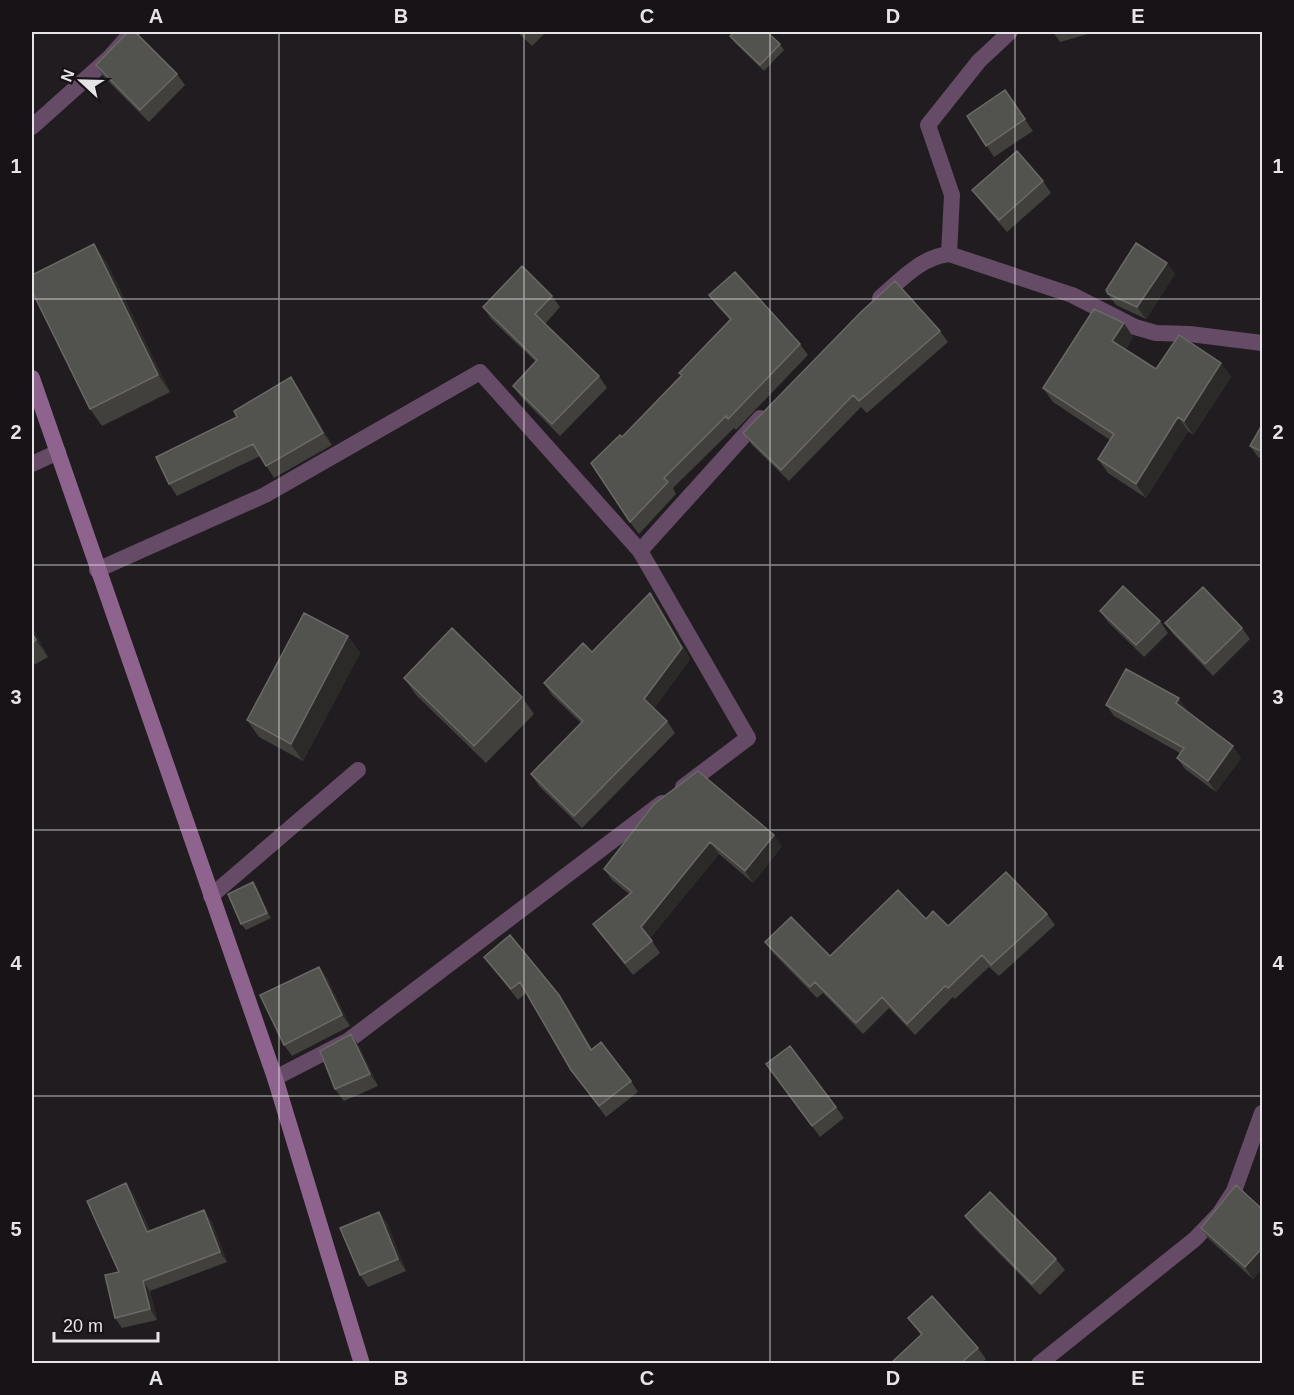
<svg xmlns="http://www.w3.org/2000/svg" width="1294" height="1395" font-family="Helvetica,sans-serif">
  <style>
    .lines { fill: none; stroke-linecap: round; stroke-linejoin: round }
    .minor { stroke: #654b65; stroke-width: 16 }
    .secondary { stroke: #8e648e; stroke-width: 16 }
    .wall { fill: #41403c }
    .shaded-wall { fill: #2c2a29 }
    .building { fill: #52524e; stroke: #6a6966; stroke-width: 1.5 }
    .grid { fill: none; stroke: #e7e4e7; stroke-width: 1.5; stroke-opacity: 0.55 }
    .neatline { fill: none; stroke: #e7e4e7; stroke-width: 2 }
    .grid-label { font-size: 20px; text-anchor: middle; font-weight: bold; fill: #e7e4e7 }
  </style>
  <rect width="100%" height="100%" fill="#201c20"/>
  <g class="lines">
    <!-- minor -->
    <path class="minor" d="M 32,127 L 109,58 L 132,32
      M 949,254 L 952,195 L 928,125 L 979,61 L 1010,32
      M 880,298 C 901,280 921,257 949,254 L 1072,295 L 1135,327 L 1156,333 L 1190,334 L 1262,343
      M 32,464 L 58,452
      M 640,551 L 760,418
      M 97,570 L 265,495 L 480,372 L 640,551 L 748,738 L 683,787
      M 211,896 L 358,770
      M 275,1078 L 349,1040 L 662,803
      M 1039,1364 L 1195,1239 L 1219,1214 L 1234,1191 L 1262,1113"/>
    <!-- secondary -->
    <path class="secondary" d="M 32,378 L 275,1078 L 362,1364"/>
  </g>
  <!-- wall -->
  <path class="wall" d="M 517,32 L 546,32 L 532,46 Z
    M 1053,32 L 1095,32 L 1060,42 Z
    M 730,36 L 780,44 L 784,50 L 764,71 L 734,42 Z
    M 96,65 L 177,74 L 185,85 L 149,122 L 104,77 Z
    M 1005,90 L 1033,131 L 994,157 L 967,116 Z
    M 1043,181 L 1051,193 L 1007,232 L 981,202 L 972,190 Z
    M 106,261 L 170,392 L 102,426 L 90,409 Z
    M 1167,263 L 1175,274 L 1146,319 L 1116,305 L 1108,294 Z
    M 709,295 L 800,344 L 808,355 L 736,430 L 734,428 L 673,488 L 676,494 L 639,534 L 630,522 L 622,437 L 682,376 L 679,373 L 730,320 L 718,307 Z
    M 552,296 L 560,307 L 545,324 L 599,376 L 607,388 L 560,436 L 521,397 L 513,386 L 536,362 L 491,319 L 483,307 Z
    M 940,331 L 948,342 L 867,413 L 861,407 L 789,481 L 752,445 L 743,433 Z
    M 1133,337 L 1126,349 L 1156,369 L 1221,363 L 1231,377 L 1193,435 L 1188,431 L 1146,498 L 1108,473 L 1098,459 L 1110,440 L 1053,402 L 1043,388 Z
    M 291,377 L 299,389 L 332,445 L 274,478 L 260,456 L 177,496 L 169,484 L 237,417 Z
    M 1263,423 L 1263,460 L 1258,457 L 1250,446 Z
    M 658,604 L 690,659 L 654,708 L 667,721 L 675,733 L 582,828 L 539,786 L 531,774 L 581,723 L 552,695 L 544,683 L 592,652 Z
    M 1100,611 L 1160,621 L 1168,633 L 1144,657 L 1108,622 Z
    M 1165,623 L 1242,628 L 1250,639 L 1213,676 L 1173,634 Z
    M 32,627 L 48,657 L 32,666 Z
    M 348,636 L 360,653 L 303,761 L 259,737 L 247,720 Z
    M 404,678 L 522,697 L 534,714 L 486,763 L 416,695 Z
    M 1106,705 L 1187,710 L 1187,711 L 1241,758 L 1216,792 L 1185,769 L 1177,758 L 1180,753 L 1114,716 Z
    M 654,804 L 782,846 L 753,883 L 719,854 L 650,938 L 660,953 L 633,975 L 601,935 L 593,924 L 629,894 L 612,880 L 604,869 Z
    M 257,888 L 271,918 L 246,930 L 241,924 Z
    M 1047,914 L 1055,925 L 999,976 L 989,967 L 955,999 L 953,997 L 915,1035 L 889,1008 L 863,1034 L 823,993 L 817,998 L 773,953 L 765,942 L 830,956 L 926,919 L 948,926 Z
    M 484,957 L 567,1006 L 592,1049 L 631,1081 L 638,1092 L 606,1117 L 571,1070 L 526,993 L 518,1000 Z
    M 319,967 L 327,978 L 350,1026 L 292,1056 L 284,1045 Z
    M 359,1046 L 378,1086 L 344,1101 L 335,1089 Z
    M 766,1064 L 836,1107 L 844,1118 L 820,1137 Z
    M 133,1193 L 150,1231 L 211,1220 L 227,1262 L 150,1291 L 157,1320 L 122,1328 L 115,1318 L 119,1272 Z
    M 1263,1210 L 1263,1268 L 1253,1279 L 1209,1239 L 1201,1228 Z
    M 379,1212 L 387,1223 L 406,1271 L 368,1287 L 360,1275 Z
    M 965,1216 L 1056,1259 L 1065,1270 L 1040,1295 L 974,1228 Z
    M 908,1318 L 978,1348 L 986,1359 L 981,1364 L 890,1364 L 921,1335 Z"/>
  <!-- shaded-wall -->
  <path class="shaded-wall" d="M 94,244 L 106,261 L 170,392 L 158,375 Z
    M 1167,263 L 1175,274 L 1146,319 L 1137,307 Z
    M 1124,323 L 1133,337 L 1122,355 L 1112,341 Z
    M 1221,363 L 1231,377 L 1193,435 L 1184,421 Z
    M 291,377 L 299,389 L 332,445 L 323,433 Z
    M 1178,417 L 1188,431 L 1146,498 L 1136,484 Z
    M 650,593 L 658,604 L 690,659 L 652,710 L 644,699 Z
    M 32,627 L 48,657 L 36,640 L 32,633 Z
    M 348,636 L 360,653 L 303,761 L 291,744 Z
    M 1179,698 L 1187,710 L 1184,715 L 1176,703 Z
    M 1233,746 L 1241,758 L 1216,792 L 1208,781 Z
    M 774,835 L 782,846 L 753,883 L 745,871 Z
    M 710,842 L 719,854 L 649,939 L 641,927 Z
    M 253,882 L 257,888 L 271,918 L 267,913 Z
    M 319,967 L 327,978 L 350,1026 L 342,1015 Z
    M 559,995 L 567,1006 L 598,1060 L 591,1050 Z
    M 351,1034 L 359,1046 L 378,1086 L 370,1074 Z
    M 126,1183 L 133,1193 L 154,1242 L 147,1232 Z
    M 204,1210 L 211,1220 L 227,1262 L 220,1252 Z
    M 379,1212 L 387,1223 L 406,1271 L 398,1259 Z
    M 1263,1247 L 1263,1268 L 1253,1279 L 1245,1267 Z
    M 143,1281 L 150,1291 L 157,1320 L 150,1309 Z"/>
  <!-- building -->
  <path class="building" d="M 128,32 L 135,32 L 177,74 L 140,110 L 96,65 Z
    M 735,32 L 767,32 L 780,44 L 760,65 L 730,36 Z
    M 1005,90 L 1025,119 L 986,146 L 967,116 Z
    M 1017,151 L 1043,181 L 999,220 L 972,190 Z
    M 1136,243 L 1167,263 L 1137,307 L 1108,294 L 1106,290 Z
    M 94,244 L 158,375 L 90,409 L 32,291 L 32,275 Z
    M 522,266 L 552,296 L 535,314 L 599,376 L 552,424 L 513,386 L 537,360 L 483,307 Z
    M 735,272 L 800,344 L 728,419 L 726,416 L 664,478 L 668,482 L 630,522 L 591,463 L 620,435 L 622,437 L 682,375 L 679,373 L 731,319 L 709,295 Z
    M 895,281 L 940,331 L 859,401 L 853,395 L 781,470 L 743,433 L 862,311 Z
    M 1094,309 L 1124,323 L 1112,341 L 1156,369 L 1179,335 L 1221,363 L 1184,421 L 1178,417 L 1136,484 L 1098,459 L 1114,434 L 1043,388 Z
    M 291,377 L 323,433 L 266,466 L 253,444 L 169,484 L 156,457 L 237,417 L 234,411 Z
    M 1263,423 L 1263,452 L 1250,446 Z
    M 1123,586 L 1160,621 L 1136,645 L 1100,611 Z
    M 1203,587 L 1242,628 L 1205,664 L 1165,623 Z
    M 650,593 L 682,648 L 644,699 L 667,721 L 574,816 L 531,774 L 583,721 L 544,683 L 583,643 L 592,652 Z
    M 304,613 L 348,636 L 291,744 L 247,720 Z
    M 452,628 L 522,697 L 474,746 L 404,678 Z
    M 32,633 L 36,640 L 32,643 Z
    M 1126,669 L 1179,698 L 1176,703 L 1233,746 L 1208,781 L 1177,758 L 1184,748 L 1106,705 Z
    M 698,771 L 774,835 L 745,871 L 710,842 L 641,927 L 652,941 L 625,963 L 593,924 L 632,892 L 604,869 L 654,804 Z
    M 1006,872 L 1047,914 L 991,965 L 982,955 L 948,988 L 945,986 L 907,1024 L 882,997 L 856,1023 L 815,982 L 810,987 L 765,942 L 791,917 L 830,956 L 898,890 L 926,919 L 933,911 L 948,926 Z
    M 253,882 L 267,913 L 241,924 L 228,894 Z
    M 510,935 L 559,995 L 591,1050 L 601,1042 L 631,1081 L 599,1106 L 571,1070 L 520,982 L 511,989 L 484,957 Z
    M 319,967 L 342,1015 L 284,1045 L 260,995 Z
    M 351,1034 L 370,1074 L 335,1089 L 320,1051 Z
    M 790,1046 L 836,1107 L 812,1126 L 766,1064 Z
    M 126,1183 L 147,1232 L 204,1210 L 220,1252 L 143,1281 L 150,1309 L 115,1318 L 105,1275 L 119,1272 L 87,1201 Z
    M 1236,1185 L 1263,1210 L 1263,1247 L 1245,1267 L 1201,1228 Z
    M 990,1192 L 1056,1259 L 1032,1284 L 965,1216 Z
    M 379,1212 L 398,1259 L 360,1275 L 340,1228 Z
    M 932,1296 L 978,1348 L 960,1364 L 890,1364 L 922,1334 L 908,1318 Z"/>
  <!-- grid -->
  <path class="grid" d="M 279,32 L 279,1364M 524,32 L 524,1364M 770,32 L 770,1364M 1015,32 L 1015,1364M 32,299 L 1262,299M 32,565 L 1262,565M 32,830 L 1262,830M 32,1096 L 1262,1096"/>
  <!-- border -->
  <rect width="1294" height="1395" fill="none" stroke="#171316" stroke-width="66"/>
  <!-- north arrow -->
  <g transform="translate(81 81) rotate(292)" stroke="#171316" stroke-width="4.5" paint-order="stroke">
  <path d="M0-4.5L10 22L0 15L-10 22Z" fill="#e7e4e7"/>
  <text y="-9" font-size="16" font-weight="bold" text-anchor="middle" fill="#e7e4e7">N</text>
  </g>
  <!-- scale -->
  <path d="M54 1332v9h104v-9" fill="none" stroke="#e7e4e7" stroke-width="3"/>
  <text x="63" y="1332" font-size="18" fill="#e7e4e7" stroke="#171316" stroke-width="4.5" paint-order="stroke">20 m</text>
  <rect x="33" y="33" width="1228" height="1329" class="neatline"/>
  <g class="grid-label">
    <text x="156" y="23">A</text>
    <text x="401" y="23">B</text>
    <text x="647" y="23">C</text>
    <text x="893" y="23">D</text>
    <text x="1138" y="23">E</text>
    <text x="16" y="173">1</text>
    <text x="1278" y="173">1</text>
    <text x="16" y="439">2</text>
    <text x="1278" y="439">2</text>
    <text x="16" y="704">3</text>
    <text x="1278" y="704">3</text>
    <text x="16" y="970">4</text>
    <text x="1278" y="970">4</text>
    <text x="16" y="1236">5</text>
    <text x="1278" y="1236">5</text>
    <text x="156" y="1385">A</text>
    <text x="401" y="1385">B</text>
    <text x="647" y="1385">C</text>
    <text x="893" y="1385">D</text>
    <text x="1138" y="1385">E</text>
  </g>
</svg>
